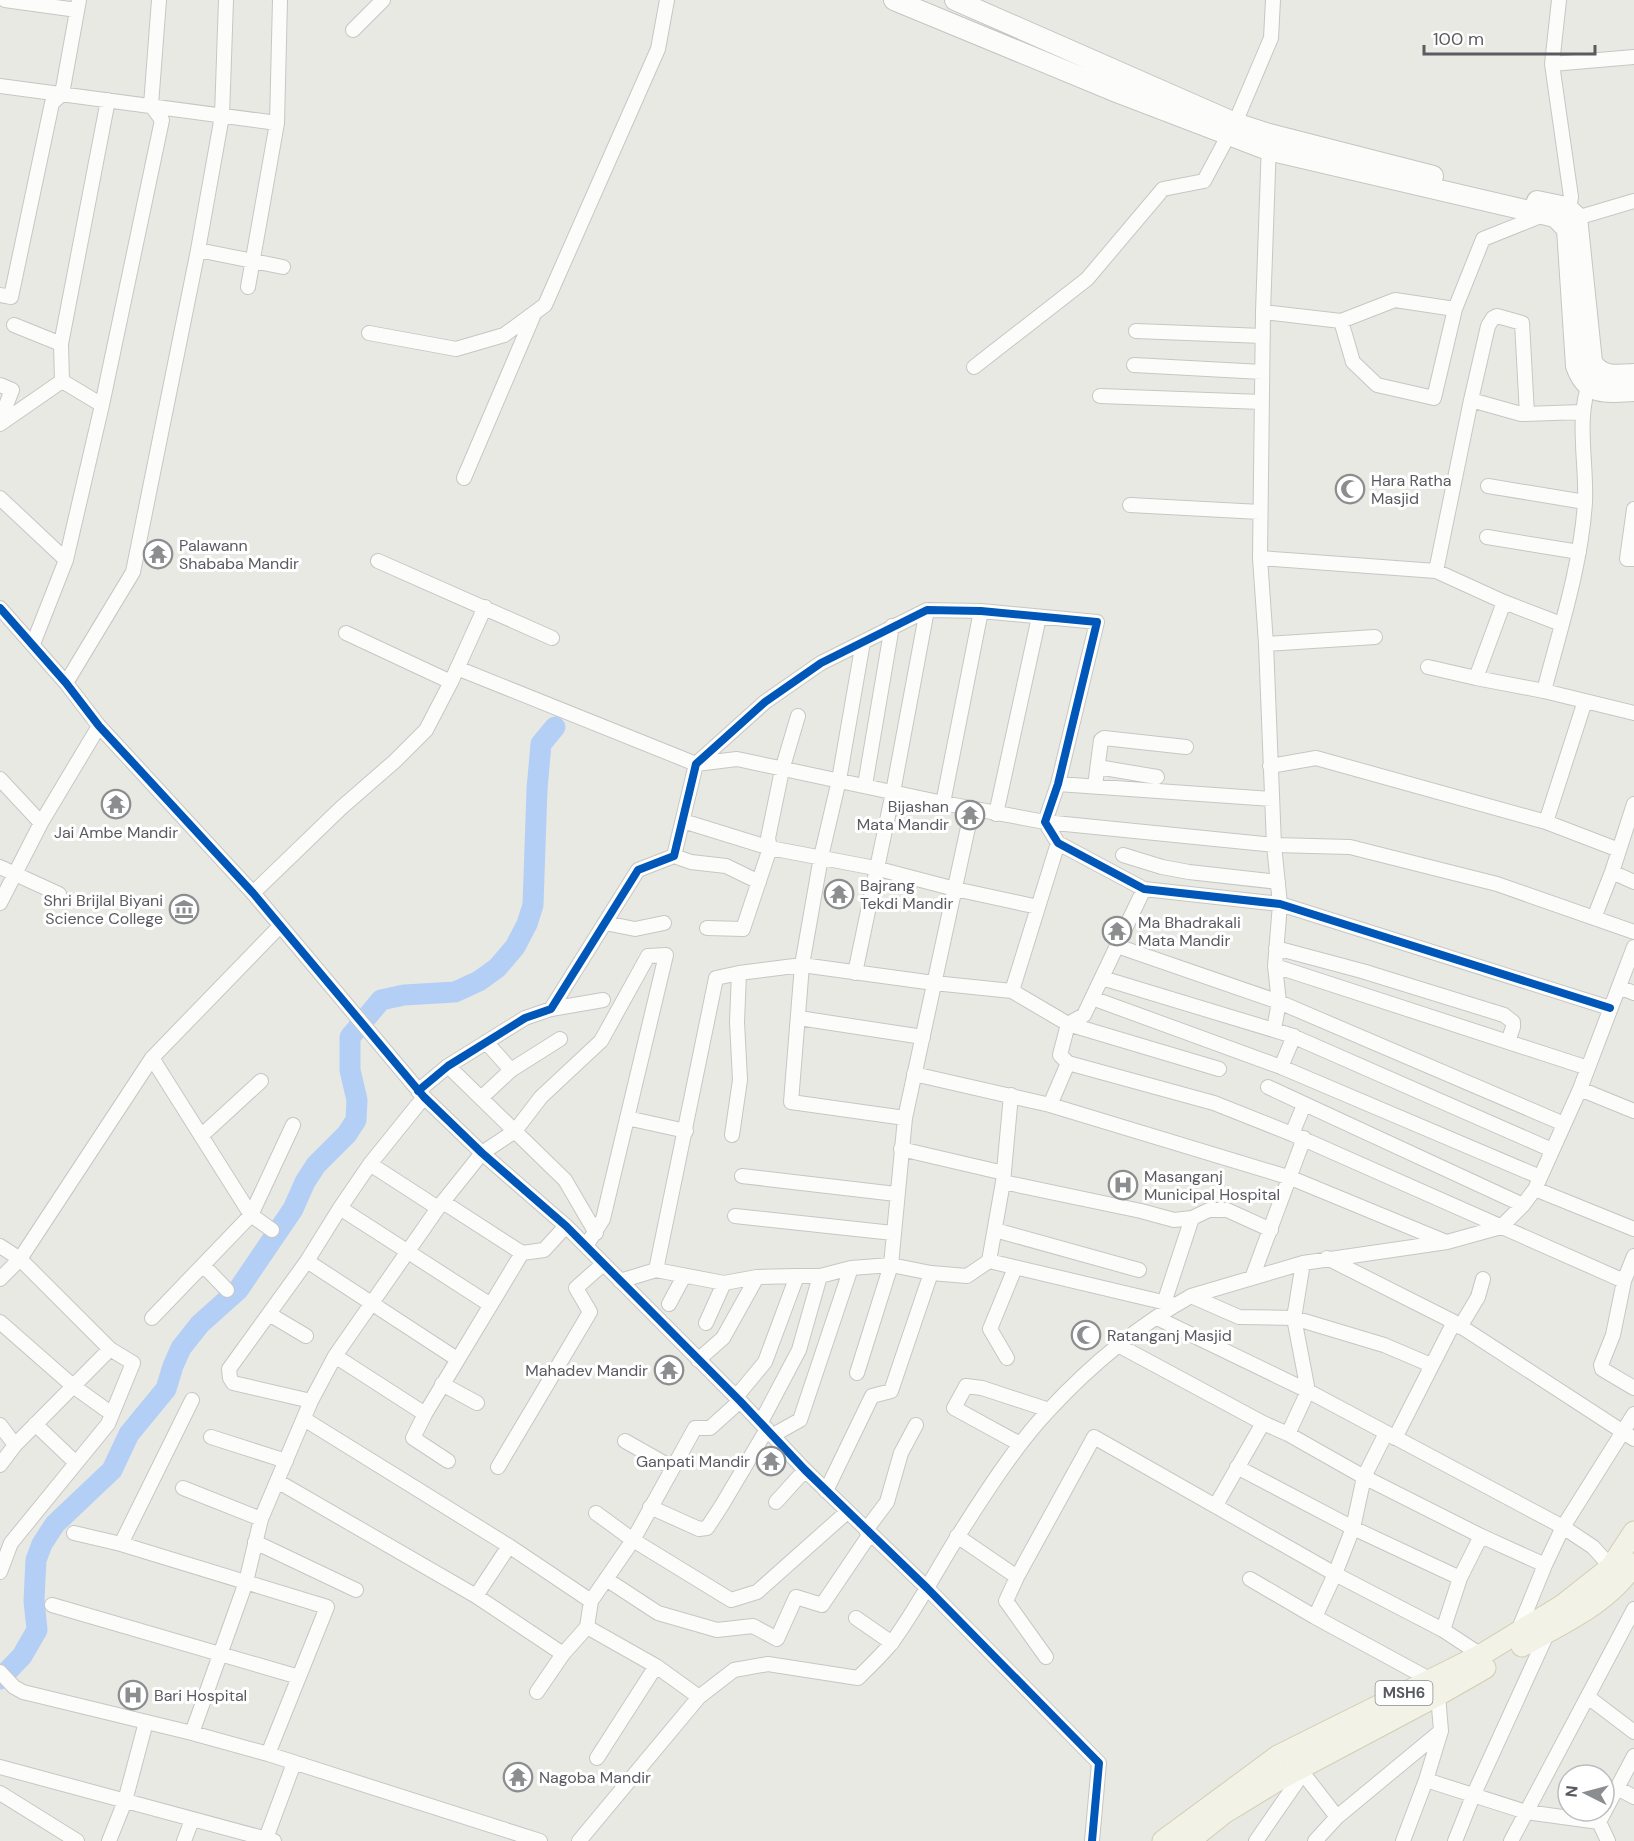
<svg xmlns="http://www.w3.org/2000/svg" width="1634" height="1841" font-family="'DM Sans',sans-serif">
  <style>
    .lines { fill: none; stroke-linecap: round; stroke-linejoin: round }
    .river { stroke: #b4cff6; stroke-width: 21 }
    .street-casing { stroke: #c6c7c5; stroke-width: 16 }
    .secondary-casing { stroke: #c4c5c4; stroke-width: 22 }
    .primary-casing { stroke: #d1ceb1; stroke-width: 23 }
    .street { stroke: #fcfcfb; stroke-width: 14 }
    .secondary { stroke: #fcfcfb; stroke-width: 20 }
    .primary { stroke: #f2f2e6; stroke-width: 21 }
    .cycleway-casing { stroke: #fff; stroke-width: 11 }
    .cycleway { stroke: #0057b8; stroke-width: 8 }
    .labels { text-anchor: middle; stroke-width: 6; stroke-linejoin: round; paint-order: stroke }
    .shield { fill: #fff; stroke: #8b8c90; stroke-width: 1.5 }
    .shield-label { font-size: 15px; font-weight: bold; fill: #595b61 }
    .poi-label { font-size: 16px; fill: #595b61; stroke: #fff; text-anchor: start }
  </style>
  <rect width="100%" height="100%" fill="#e9e9e3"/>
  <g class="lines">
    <!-- river -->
    <path class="river" d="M 0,1679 L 22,1656 L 37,1630 L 34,1601 L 35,1579 L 36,1560 L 42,1544 L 55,1524 L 112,1470 L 129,1434 L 166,1389 L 173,1366 L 181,1348 L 200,1324 L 238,1290 L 293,1209 L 305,1182 L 316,1165 L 347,1134 L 356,1120 L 357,1100 L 350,1070 L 350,1037 L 381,1000 L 404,995 L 455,992 L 479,981 L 497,968 L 515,947 L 527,924 L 533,905 L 537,789 L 541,744 L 555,727"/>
    <!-- street casing -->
    <g class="street-casing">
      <path id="street" d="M 5,0 L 77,10
        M 1559,0 L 1552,64 L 1571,197 L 1569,208 L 1562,213
        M 353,30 L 383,0
        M 1552,64 L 1634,57
        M 0,86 L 277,123
        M 1269,142 L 1263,312 L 1260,558 L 1266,644 L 1274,845 L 1280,904 L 1275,966 L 1279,1002 L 1274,1029
        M 1570,220 L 1634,201
        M 198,250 L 283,267
        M 248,287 L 277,123 L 280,0
        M 0,295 L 11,297 L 52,103 L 62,94 L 79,0
        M 1263,312 L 1341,321 L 1353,362 L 1377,385 L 1434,398 L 1455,309 L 1483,239 L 1543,215
        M 1341,321 L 1395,300 L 1455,309
        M 14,325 L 61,344
        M 1136,331 L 1263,336
        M 369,333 L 456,349 L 504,335 L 545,305 L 658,49 L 667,0
        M 1134,365 L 1262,372
        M 974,367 L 1087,279 L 1163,189 L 1204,181 L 1235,123 L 1271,38 L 1273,0
        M 62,381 L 102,405
        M 0,385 L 12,390 L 0,421
        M 1100,396 L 1262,402
        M 1471,400 L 1521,414 L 1583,412
        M 0,424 L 62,381 L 61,344 L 108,100
        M 464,478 L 534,314
        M 1488,486 L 1585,502
        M 0,498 L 66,560
        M 1130,505 L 1260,512
        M 1634,509 L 1627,559 L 1634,559
        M 1487,537 L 1579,552
        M 1260,558 L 1436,571 L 1471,400 L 1488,326 L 1493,318 L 1497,316 L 1522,323 L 1527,414
        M 378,561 L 552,638
        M 1436,571 L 1504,602
        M 0,608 L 66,683 L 99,726 L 253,893 L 424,1097 L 482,1153 L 566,1226 L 740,1401 L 805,1470 L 927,1588 L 1099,1763 L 1092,1841
        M 346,633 L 451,682
        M 863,642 L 839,780 L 821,857 L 802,965 L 791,1102 L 905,1118
        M 33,644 L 66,560 L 102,405 L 162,120 L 151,105 L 159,0
        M 1266,644 L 1375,637
        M 1428,667 L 1476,678 L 1504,602 L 1561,624
        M 457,668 L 696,764 L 737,759 L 943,803 L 1045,822 L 1274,845 L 1350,847 L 1497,884 L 1634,932
        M 1476,678 L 1544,691 L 1634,713
        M 66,683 L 133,572 L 198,250 L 222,116 L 226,0
        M 1544,691 C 1560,629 1581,566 1585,502 C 1587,463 1575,417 1591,379
        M 1270,766 L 1316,758 L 1546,822 L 1619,850
        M 1098,767 L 1157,777
        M 0,779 L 41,823
        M 1058,784 L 1272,799
        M 865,785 L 892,626
        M 1095,786 L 1101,740 L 1104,738 L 1186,747
        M 943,803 L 981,611
        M 1634,804 L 1612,872 L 1634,882
        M 996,814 L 1039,617
        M 683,821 L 770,848 L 875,868 L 955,889 L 1038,907
        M 1546,822 L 1585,701
        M 1123,855 L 1162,867 L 1189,872 L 1278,882
        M 674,856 L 691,862 L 726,866 L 759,882
        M 0,867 L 59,894
        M 253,893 L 341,808 L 395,761 L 426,730 L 451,682 L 485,607
        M 0,903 L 41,823 L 99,726
        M 1594,918 L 1612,872
        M 605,923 L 635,929 L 664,923
        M 707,928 L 743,929 L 770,848 L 768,838 L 782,770 L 798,716
        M 1117,946 L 1279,1002 L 1564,1124
        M 1276,948 L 1362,971 L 1504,1015 L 1513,1022 L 1513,1027 L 1508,1042
        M 1275,966 L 1588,1068
        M 855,973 L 893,792 L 927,610
        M 1102,978 L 1290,1035 L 1552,1150
        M 1619,987 L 1634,993
        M 1012,991 L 1068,1024 L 1219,1069
        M 1092,998 L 1281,1067 L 1540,1177
        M 551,1009 L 603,1000
        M 799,1018 L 923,1037
        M 486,1042 L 511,1070
        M 152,1058 L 251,1215 L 272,1230
        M 1068,1063 L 1214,1103 L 1292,1134 L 1624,1281
        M 448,1066 L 565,1180 L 596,1233
        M 1281,1067 L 1294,1036
        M 914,1074 L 1050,1105 L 1291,1178 L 1446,1242
        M 1268,1087 L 1523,1205
        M 1580,1089 L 1634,1111
        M 418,1091 L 448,1066 L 525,1018 L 551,1009 L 638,870 L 674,856 L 696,764 L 765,702 L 821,663 L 927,610 L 981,611 L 1097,622 L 1058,784 L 1045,822 L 1058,843 L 1144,889 L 1280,904 L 1610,1008
        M 481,1098 L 511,1070 L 560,1039
        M 1050,1105 L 1068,1063 L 1060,1055 L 1068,1024 L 1084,1015 L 1144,889
        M 627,1118 L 686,1131
        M 1292,1134 L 1304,1105
        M 732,1135 L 740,1080 L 737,1022 L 739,973
        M 201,1136 L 261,1081
        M 901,1149 L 1004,1173
        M 370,1164 L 438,1208
        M 742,1176 L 896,1194
        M 1003,1182 L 1141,1211 L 1174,1220 L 1192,1218 L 1209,1210 L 1227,1210 L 1271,1230
        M 1535,1189 L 1634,1229
        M 443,1202 L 522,1253
        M 340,1208 L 489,1304
        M 735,1216 L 893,1233
        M 995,1230 L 1139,1270
        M 0,1246 L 20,1259 L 110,1349 L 133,1363 L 108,1424 L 11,1543 L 0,1572
        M 1634,1256 L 1624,1281 L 1613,1335 L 1601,1365 L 1602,1369 L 1634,1388
        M 1327,1258 L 1454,1322 L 1634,1439
        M 307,1261 L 457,1359
        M 989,1261 L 1003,1182 L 1011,1095
        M 203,1265 L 227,1290
        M 656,1270 L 716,978 L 739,973 L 802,965 L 934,983 L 1012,991 L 1058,843
        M 1252,1278 L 1304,1138
        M 0,1279 L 20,1259 L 152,1058 L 280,926
        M 620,1281 L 656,1270 L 724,1283 L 757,1277 L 797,1276
        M 1191,1296 L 1239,1317 L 1294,1318 L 1384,1345 L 1431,1365
        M 1164,1303 L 1192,1218
        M 669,1304 L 684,1276
        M 269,1314 L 306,1336
        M 152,1318 L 251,1215 L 293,1125
        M 1157,1318 L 1308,1391 L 1563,1527 L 1593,1547 L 1611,1567
        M 0,1322 L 73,1386 L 112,1414
        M 706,1323 L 724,1283
        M 1460,1327 L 1478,1297 L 1483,1279
        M 1118,1345 L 1263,1423 L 1288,1434 L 1364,1477 L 1481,1536 L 1545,1565
        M 335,1356 L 425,1414
        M 1007,1358 L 990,1329 L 1015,1268
        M 698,1360 L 723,1338 L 757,1277
        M 857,1373 L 891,1265 L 905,1118 L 972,809
        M 442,1384 L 477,1403
        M 736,1397 L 765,1362 L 797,1276 L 820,1276 L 851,1268 L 891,1265 L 931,1273 L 967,1276 L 989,1261 L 1175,1305
        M 311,1401 L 233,1383 L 230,1378 L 229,1369 L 307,1261 L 340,1208 L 370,1164 L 424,1097
        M 304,1419 L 509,1546 L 591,1601
        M 761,1422 L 799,1350 L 820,1276
        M 35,1424 L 75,1462
        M 0,1425 L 15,1445
        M 1288,1434 L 1308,1391 L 1294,1318 L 1303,1263
        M 773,1435 L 800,1420 L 851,1268
        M 211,1437 L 286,1461
        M 1395,1438 L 1454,1322
        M 625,1441 L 671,1467
        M 1020,1444 L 954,1408 L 966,1386 L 982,1388 L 1049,1410
        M 448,1461 L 413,1438 L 425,1414 L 522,1253 L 544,1250 L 566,1226
        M 0,1465 L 15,1445 L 110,1349
        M 498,1467 L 590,1312 L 576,1288 L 603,1264
        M 1237,1467 L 1353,1528 L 1460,1578
        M 277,1481 L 476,1596 L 563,1654
        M 183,1488 L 261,1519
        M 826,1491 L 872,1396 L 891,1391 L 931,1273
        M 776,1502 L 805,1470
        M 1216,1505 L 1263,1423
        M 650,1507 L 699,1529 L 707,1528 L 722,1505 L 767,1429
        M 596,1513 L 633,1540 L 731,1600 L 757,1592 L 847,1512
        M 866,1530 L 887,1502 L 901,1453 L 916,1425
        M 74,1533 L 121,1544 L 327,1607 L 268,1754
        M 957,1536 L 1017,1577 L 1006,1601 L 1046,1657
        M 255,1542 L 356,1590
        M 121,1544 L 192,1400
        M 1017,1577 L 1094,1437 L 1335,1574 L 1443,1630 L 1481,1655
        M 606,1579 L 658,1613 L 717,1630 L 753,1626 L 777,1639 L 796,1597 L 822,1605 L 870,1534
        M 1250,1579 L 1315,1617 L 1431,1680 L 1438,1695 L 1441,1731 L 1426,1780 L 1403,1841
        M 476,1596 L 509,1546
        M 52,1605 L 299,1677
        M 1315,1617 L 1335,1574 L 1353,1528 L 1364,1477 L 1386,1433
        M 856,1618 L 892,1643
        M 587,1627 L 656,1666 L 699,1697
        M 1443,1630 L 1460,1578 L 1481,1536
        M 1518,1631 L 1545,1565 L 1563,1527 L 1634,1414
        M 0,1672 L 14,1687 L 23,1692 L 192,1733 L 268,1754 L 540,1841
        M 537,1692 L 563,1654 L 587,1627 L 591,1601 L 633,1540 L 695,1428 L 710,1428 L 740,1401
        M 1588,1697 L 1634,1732
        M 192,1733 L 246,1582 L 261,1519 L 311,1401 L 335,1356 L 438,1208 L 482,1153 L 515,1131 L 541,1097 L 601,1041 L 648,956 L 666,955 L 603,1219 L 586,1246
        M 597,1758 L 656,1666
        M 0,1767 L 274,1841
        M 1299,1768 L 1337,1817
        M 1426,1780 L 1526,1812 L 1599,1822 L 1634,1756
        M 1617,1788 L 1634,1797
        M 0,1793 L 77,1841
        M 1599,1822 L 1608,1841
        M 109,1841 L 125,1801 L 146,1722
        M 184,1841 L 192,1820
        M 265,1841 L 294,1763
        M 579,1841 L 699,1697 L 734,1670 L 768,1664 L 858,1678 C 870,1666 883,1654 893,1641 C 917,1608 936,1571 958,1536 C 984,1495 1015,1446 1049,1410 C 1089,1367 1139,1325 1191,1296 L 1303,1263 L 1447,1242 L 1501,1227 L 1523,1205 L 1535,1189 L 1580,1089 L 1634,947
        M 1256,1841 L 1303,1773
        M 1315,1841 L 1337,1817 L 1441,1731
        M 1455,1841 L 1473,1796 L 1548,1632
        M 1511,1841 L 1634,1609"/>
    </g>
    <!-- secondary casing -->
    <g class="secondary-casing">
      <path id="secondary" d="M 894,0 L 1119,93 L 1268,150 L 1555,217 L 1567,229 L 1576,366 C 1587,397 1605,392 1634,391
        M 955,0 L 1235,123 L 1269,134 L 1433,176
        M 1537,201 L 1566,207 L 1577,217 L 1592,362 C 1601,378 1618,375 1634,374"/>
    </g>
    <!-- primary casing -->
    <g class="primary-casing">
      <path id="primary" d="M 1522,1646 C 1562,1623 1608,1604 1634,1564
        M 1163,1841 L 1278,1756 L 1481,1655 L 1563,1605 L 1611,1567 L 1634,1532
        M 1189,1841 L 1224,1813 L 1278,1780 L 1438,1695 L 1485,1668"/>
    </g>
    <!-- street -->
    <use href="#street" class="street"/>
    <!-- secondary -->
    <use href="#secondary" class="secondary"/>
    <!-- primary -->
    <use href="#primary" class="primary"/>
    <!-- cycleway casing -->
    <g class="cycleway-casing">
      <path id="cycleway" d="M 0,608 L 66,683 L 99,726 L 253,893 L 424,1097 L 482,1153 L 566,1226 L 740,1401 L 805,1470 L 927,1588 L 1099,1763 L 1092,1841
        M 418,1091 L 448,1066 L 525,1018 L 551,1009 L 638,870 L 674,856 L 696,764 L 765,702 L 821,663 L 927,610 L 981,611 L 1097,622 L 1058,784 L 1045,822 L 1058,843 L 1144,889 L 1280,904 L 1610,1008"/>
    </g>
    <!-- cycleway -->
    <use href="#cycleway" class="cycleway"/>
  </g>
  <!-- icons -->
  <defs>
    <g id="mosque-ring" transform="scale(1.5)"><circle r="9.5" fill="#fff" stroke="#8b8d8e" stroke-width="1.5"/><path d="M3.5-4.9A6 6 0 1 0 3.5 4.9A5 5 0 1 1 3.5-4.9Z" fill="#8b8d8e"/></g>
    <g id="temple-ring" transform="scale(1.5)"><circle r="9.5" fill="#fff" stroke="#8b8d8e" stroke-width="1.5"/><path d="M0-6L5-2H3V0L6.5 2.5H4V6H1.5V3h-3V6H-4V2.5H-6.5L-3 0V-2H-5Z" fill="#8b8d8e"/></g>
    <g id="museum-ring" transform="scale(1.5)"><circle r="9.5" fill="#fff" stroke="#8b8d8e" stroke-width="1.5"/><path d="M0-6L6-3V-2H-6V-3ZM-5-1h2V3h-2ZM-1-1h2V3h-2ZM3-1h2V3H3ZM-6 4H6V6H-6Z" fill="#8b8d8e"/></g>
    <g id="hospital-ring" transform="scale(1.5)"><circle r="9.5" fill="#fff" stroke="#8b8d8e" stroke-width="1.5"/><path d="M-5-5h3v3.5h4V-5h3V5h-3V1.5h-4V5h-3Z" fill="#8b8d8e"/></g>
  </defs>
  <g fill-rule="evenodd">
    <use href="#mosque-ring" x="1350" y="489"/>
    <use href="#temple-ring" x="158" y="554"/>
    <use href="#temple-ring" x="116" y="804"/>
    <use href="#temple-ring" x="970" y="815"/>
    <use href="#temple-ring" x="839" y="894"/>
    <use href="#museum-ring" x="184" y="909"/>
    <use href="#temple-ring" x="1117" y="931"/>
    <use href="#hospital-ring" x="1123" y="1185"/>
    <use href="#mosque-ring" x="1086" y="1335"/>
    <use href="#temple-ring" x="669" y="1370"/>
    <use href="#temple-ring" x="771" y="1461"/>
    <use href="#hospital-ring" x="133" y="1695"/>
    <use href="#temple-ring" x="518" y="1777"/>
  </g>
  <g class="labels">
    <!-- shield labels -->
    <rect class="shield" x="1375.5" y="1681" width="57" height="24" rx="4.5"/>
    <g class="shield-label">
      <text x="1404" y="1698">MSH6</text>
    </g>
    <!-- poi labels -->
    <g class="poi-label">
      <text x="1371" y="486">Hara Ratha<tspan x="1371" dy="18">Masjid</tspan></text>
      <text x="179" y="551">Palawann<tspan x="179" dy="18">Shababa Mandir</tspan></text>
      <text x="949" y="812" text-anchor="end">Bijashan<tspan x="949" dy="18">Mata Mandir</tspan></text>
      <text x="116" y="838" text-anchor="middle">Jai Ambe Mandir</text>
      <text x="860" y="891">Bajrang<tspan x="860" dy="18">Tekdi Mandir</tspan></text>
      <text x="163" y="906" text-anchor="end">Shri Brijlal Biyani<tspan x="163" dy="18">Science College</tspan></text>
      <text x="1138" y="928">Ma Bhadrakali<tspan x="1138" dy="18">Mata Mandir</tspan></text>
      <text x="1144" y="1182">Masanganj<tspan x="1144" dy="18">Municipal Hospital</tspan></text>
      <text x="1107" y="1341">Ratanganj Masjid</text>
      <text x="648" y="1376" text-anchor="end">Mahadev Mandir</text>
      <text x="750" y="1467" text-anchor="end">Ganpati Mandir</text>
      <text x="154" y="1701">Bari Hospital</text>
      <text x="539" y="1783">Nagoba Mandir</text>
    </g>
  </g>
  <!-- north arrow -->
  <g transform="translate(1586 1793) rotate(276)"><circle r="28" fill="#ffffff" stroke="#bdbdc0" stroke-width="1.5"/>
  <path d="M0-4.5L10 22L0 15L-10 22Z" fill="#8b8d8e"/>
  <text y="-9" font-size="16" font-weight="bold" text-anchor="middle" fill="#595b61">N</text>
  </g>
  <!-- scale -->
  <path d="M1424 45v9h171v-9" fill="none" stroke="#595b61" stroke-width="3"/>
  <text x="1433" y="45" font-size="18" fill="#595b61" stroke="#ffffff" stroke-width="4.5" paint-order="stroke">100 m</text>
</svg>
